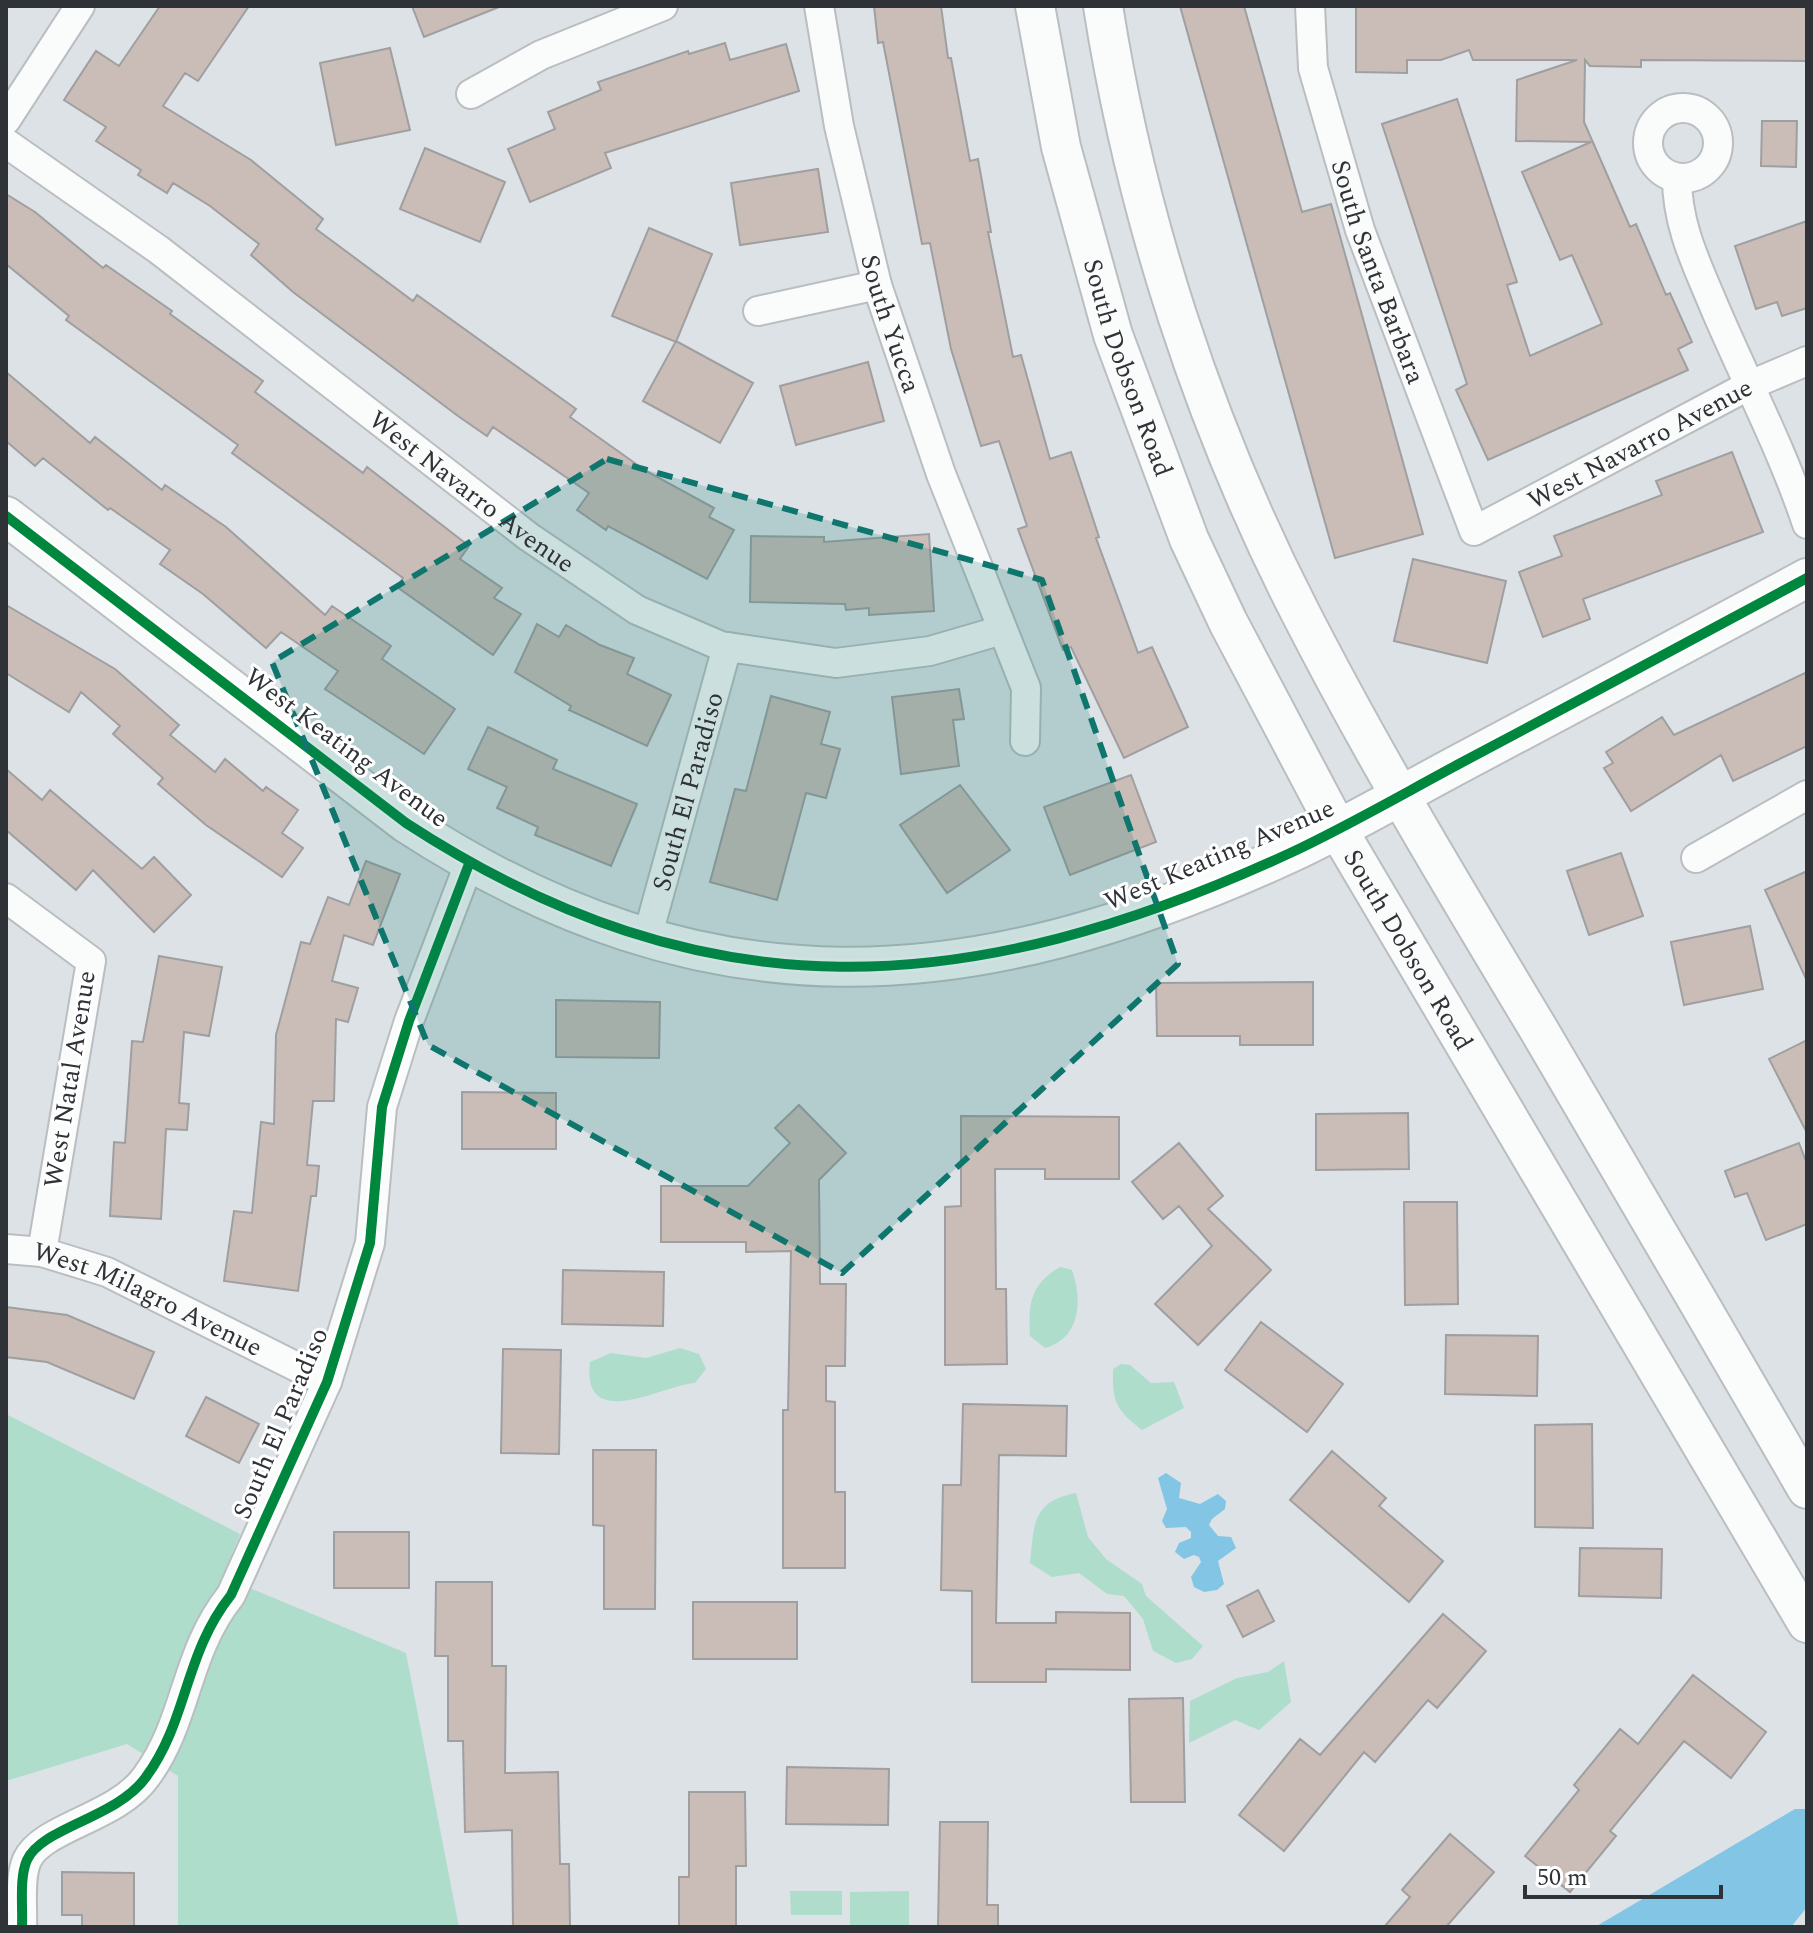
<svg xmlns="http://www.w3.org/2000/svg" width="1813" height="1933" font-family="Spectral,serif">
  <style>
    .green { fill: #aeddcc }
    .water { fill: #82c5e5 }
    .building { fill: #cabdb8; stroke: #9f9fa0; stroke-width: 2 }
    .lines { fill: none; stroke-linecap: round; stroke-linejoin: round }
    .street-casing { stroke: #babec1; stroke-width: 32 }
    .secondary-casing { stroke: #babec1; stroke-width: 42 }
    .street { stroke: #fafbfb; stroke-width: 28 }
    .secondary { stroke: #fafbfb; stroke-width: 38 }
    .cycleway-casing { stroke: #fff; stroke-width: 15 }
    .cycleway { stroke: #00873e; stroke-width: 10 }
    .marked { fill: #0f766e; fill-opacity: 0.2; stroke: #0f766e; stroke-width: 6; stroke-dasharray: 16 10; stroke-linejoin: round }
    .labels { text-anchor: middle; stroke-width: 6; stroke-linejoin: round; paint-order: stroke }
    .street-label { font-size: 26px; fill: #2f3236; stroke: #fff }
  </style>
  <rect width="100%" height="100%" fill="#dde2e7"/>
  <!-- green -->
  <path class="green" d="M 1060,1267 L 1072,1270 C 1083,1300 1080,1339 1045,1348 L 1030,1336 C 1028,1303 1031,1284 1060,1267 Z
    M 680,1348 L 699,1354 L 706,1369 L 695,1383 C 665,1384 581,1435 590,1362 L 611,1353 L 646,1358 Z
    M 1121,1364 L 1130,1365 L 1151,1383 L 1174,1382 L 1184,1408 L 1142,1430 C 1116,1410 1112,1402 1113,1369 Z
    M 6,1414 L 240,1534 L 223,1577 L 406,1653 L 459,1927 L 178,1927 L 178,1776 L 127,1744 L 6,1781 Z
    M 1076,1493 L 1088,1537 L 1106,1559 L 1142,1584 L 1146,1596 L 1203,1646 L 1192,1659 L 1176,1663 L 1153,1651 L 1143,1619 L 1124,1596 L 1107,1594 L 1079,1573 L 1052,1577 L 1030,1563 C 1034,1525 1032,1501 1076,1493 Z
    M 1284,1661 L 1291,1702 L 1259,1730 L 1235,1720 L 1189,1743 L 1190,1701 L 1237,1678 L 1268,1672 Z
    M 790,1891 L 842,1891 L 842,1915 L 791,1915 Z
    M 909,1891 L 909,1927 L 850,1927 L 850,1892 Z"/>
  <!-- water -->
  <path class="water" d="M 1166,1473 L 1181,1483 L 1179,1498 L 1200,1504 L 1218,1494 L 1226,1501 L 1225,1509 L 1212,1519 L 1209,1525 L 1218,1536 L 1231,1537 L 1236,1548 L 1218,1561 L 1224,1584 L 1217,1590 L 1204,1592 L 1194,1587 L 1191,1577 L 1201,1562 L 1199,1557 L 1194,1555 L 1184,1559 L 1175,1552 L 1179,1543 L 1191,1538 L 1191,1532 L 1186,1527 L 1166,1528 L 1162,1521 L 1167,1509 L 1158,1478 Z
    M 1795,1809 L 1807,1809 L 1807,1907 L 1791,1927 L 1595,1927 Z"/>
  <!-- building -->
  <path class="building" d="M 160,6 L 249,6 L 198,81 L 185,73 L 163,106 L 251,160 L 323,219 L 316,229 L 413,301 L 417,295 L 576,409 L 570,417 L 646,471 L 714,508 L 709,517 L 734,530 L 707,579 L 608,526 L 606,530 L 577,510 L 589,493 L 493,427 L 487,436 L 458,416 L 293,292 L 251,255 L 259,244 L 210,206 L 173,183 L 167,193 L 138,175 L 141,170 L 96,141 L 106,127 L 64,100 L 96,51 L 119,66 Z
    M 412,6 L 499,6 L 499,7 L 424,37 Z
    M 874,6 L 941,6 L 948,58 L 951,58 L 970,161 L 978,159 L 991,232 L 988,232 L 1013,357 L 1021,355 L 1050,459 L 1071,452 L 1099,537 L 1096,538 L 1138,653 L 1152,647 L 1188,727 L 1124,758 L 1071,647 L 1063,650 L 1018,529 L 1027,526 L 999,441 L 981,446 L 951,349 L 930,243 L 922,244 L 883,42 L 878,43 Z
    M 1180,6 L 1244,6 L 1302,212 L 1331,204 L 1423,534 L 1335,558 Z
    M 1356,6 L 1807,6 L 1807,61 L 1641,60 L 1641,67 L 1590,66 L 1585,60 L 1584,122 L 1630,227 L 1636,224 L 1666,295 L 1670,293 L 1692,342 L 1678,349 L 1688,370 L 1488,460 L 1456,390 L 1467,384 L 1382,124 L 1457,99 L 1517,282 L 1507,285 L 1530,356 L 1602,324 L 1572,255 L 1560,260 L 1522,172 L 1591,142 L 1516,141 L 1517,80 L 1577,60 L 1473,60 L 1469,50 L 1441,60 L 1407,60 L 1407,73 L 1356,72 Z
    M 725,43 L 730,60 L 786,44 L 799,91 L 605,153 L 611,168 L 530,202 L 508,149 L 555,129 L 548,112 L 601,90 L 598,82 L 688,51 L 689,54 Z
    M 390,48 L 410,130 L 336,145 L 320,63 Z
    M 1762,121 L 1797,121 L 1796,167 L 1761,166 Z
    M 425,148 L 505,182 L 480,242 L 400,209 Z
    M 818,169 L 828,232 L 740,245 L 731,183 Z
    M 6,194 L 35,212 L 103,268 L 106,265 L 172,311 L 170,314 L 263,381 L 255,392 L 363,473 L 367,467 L 469,546 L 460,559 L 502,588 L 494,598 L 521,614 L 493,655 L 397,587 L 403,578 L 232,453 L 238,445 L 66,320 L 69,316 L 6,264 Z
    M 1807,221 L 1807,308 L 1782,316 L 1777,302 L 1756,309 L 1735,246 Z
    M 649,228 L 712,254 L 676,342 L 612,316 Z
    M 676,341 L 753,383 L 720,443 L 643,401 Z
    M 868,362 L 884,421 L 796,445 L 780,386 Z
    M 6,372 L 90,443 L 95,437 L 162,490 L 165,485 L 226,527 L 325,615 L 332,606 L 391,646 L 382,659 L 455,709 L 424,754 L 325,689 L 338,671 L 281,632 L 266,648 L 203,594 L 160,564 L 170,550 L 110,508 L 108,510 L 43,458 L 35,466 L 6,441 Z
    M 1732,452 L 1763,532 L 1583,599 L 1590,619 L 1543,637 L 1519,572 L 1562,556 L 1554,536 L 1662,495 L 1656,481 Z
    M 929,534 L 934,611 L 869,615 L 869,608 L 846,610 L 845,604 L 750,602 L 751,536 L 824,537 L 824,542 Z
    M 1413,559 L 1506,581 L 1487,663 L 1394,641 Z
    M 6,605 L 115,669 L 179,725 L 170,735 L 215,772 L 225,759 L 263,791 L 266,787 L 298,810 L 282,833 L 303,848 L 282,877 L 206,825 L 158,784 L 163,778 L 113,734 L 120,726 L 81,692 L 69,712 L 6,673 Z
    M 537,624 L 559,637 L 566,625 L 600,645 L 634,658 L 627,674 L 671,695 L 647,746 L 569,710 L 571,706 L 515,672 Z
    M 1807,672 L 1807,746 L 1733,781 L 1721,755 L 1631,811 L 1604,768 L 1613,763 L 1606,752 L 1662,717 L 1674,735 Z
    M 959,689 L 964,719 L 953,720 L 959,766 L 901,774 L 892,697 Z
    M 771,696 L 830,712 L 821,744 L 840,749 L 826,798 L 806,793 L 777,900 L 710,882 L 735,789 L 746,791 Z
    M 488,727 L 557,760 L 553,769 L 637,804 L 611,866 L 535,835 L 538,827 L 497,808 L 507,787 L 468,769 Z
    M 6,769 L 42,800 L 50,790 L 142,869 L 154,857 L 191,895 L 154,932 L 93,870 L 76,890 L 6,830 Z
    M 1131,775 L 1156,842 L 1070,875 L 1044,807 Z
    M 960,785 L 1010,850 L 947,893 L 900,825 Z
    M 1621,853 L 1643,916 L 1589,935 L 1567,871 Z
    M 366,861 L 400,874 L 373,945 L 344,935 L 332,981 L 358,988 L 348,1022 L 336,1019 L 334,1101 L 313,1101 L 307,1165 L 319,1166 L 316,1196 L 311,1196 L 298,1291 L 224,1281 L 234,1211 L 252,1213 L 261,1122 L 274,1124 L 276,1035 L 301,942 L 310,944 L 328,897 L 349,905 Z
    M 1807,871 L 1807,981 L 1765,890 Z
    M 1750,926 L 1763,989 L 1684,1005 L 1671,942 Z
    M 159,956 L 222,967 L 209,1036 L 184,1032 L 179,1103 L 189,1104 L 187,1130 L 166,1129 L 161,1219 L 110,1216 L 114,1142 L 125,1143 L 132,1041 L 143,1042 Z
    M 1313,982 L 1313,1045 L 1240,1045 L 1240,1036 L 1157,1036 L 1156,983 Z
    M 556,1000 L 660,1002 L 659,1058 L 556,1057 Z
    M 1807,1040 L 1807,1133 L 1769,1059 Z
    M 462,1092 L 556,1093 L 556,1149 L 462,1149 Z
    M 799,1105 L 846,1153 L 819,1180 L 820,1284 L 846,1284 L 845,1366 L 826,1366 L 826,1401 L 835,1402 L 835,1492 L 845,1492 L 845,1568 L 783,1568 L 783,1410 L 788,1410 L 791,1251 L 746,1252 L 746,1242 L 661,1242 L 661,1186 L 748,1186 L 790,1143 L 775,1128 Z
    M 1408,1113 L 1409,1169 L 1316,1170 L 1316,1114 Z
    M 961,1116 L 1119,1117 L 1119,1179 L 1045,1179 L 1045,1169 L 995,1169 L 996,1289 L 1006,1289 L 1007,1364 L 945,1365 L 945,1207 L 961,1206 Z
    M 1179,1143 L 1223,1196 L 1208,1209 L 1271,1270 L 1198,1345 L 1155,1304 L 1212,1246 L 1179,1206 L 1163,1219 L 1132,1182 Z
    M 1799,1143 L 1807,1164 L 1807,1224 L 1766,1240 L 1747,1193 L 1735,1197 L 1725,1171 Z
    M 1404,1202 L 1457,1202 L 1458,1304 L 1405,1305 Z
    M 563,1270 L 664,1272 L 663,1326 L 562,1324 Z
    M 6,1307 L 67,1315 L 154,1352 L 134,1399 L 47,1362 L 6,1357 Z
    M 1261,1322 L 1343,1384 L 1307,1432 L 1225,1370 Z
    M 1446,1335 L 1538,1336 L 1537,1396 L 1445,1394 Z
    M 503,1349 L 561,1350 L 559,1454 L 501,1453 Z
    M 206,1397 L 259,1424 L 239,1463 L 186,1436 Z
    M 963,1404 L 1067,1406 L 1066,1456 L 999,1455 L 996,1623 L 1056,1623 L 1056,1612 L 1130,1613 L 1130,1670 L 1046,1669 L 1046,1682 L 972,1682 L 972,1591 L 941,1590 L 943,1485 L 961,1485 Z
    M 1592,1424 L 1593,1528 L 1535,1527 L 1535,1425 Z
    M 593,1450 L 656,1450 L 655,1609 L 604,1609 L 604,1526 L 593,1525 Z
    M 1332,1451 L 1386,1498 L 1379,1506 L 1443,1561 L 1409,1602 L 1290,1500 Z
    M 334,1532 L 409,1532 L 409,1588 L 334,1588 Z
    M 1580,1548 L 1662,1549 L 1661,1598 L 1579,1596 Z
    M 436,1582 L 492,1582 L 492,1666 L 506,1666 L 505,1773 L 558,1772 L 560,1864 L 569,1864 L 570,1927 L 513,1927 L 512,1830 L 465,1832 L 463,1741 L 448,1741 L 448,1656 L 435,1656 Z
    M 1258,1590 L 1274,1621 L 1243,1637 L 1227,1606 Z
    M 693,1602 L 797,1602 L 797,1659 L 693,1659 Z
    M 1443,1614 L 1486,1651 L 1437,1708 L 1428,1700 L 1375,1762 L 1364,1752 L 1284,1851 L 1239,1815 L 1300,1739 L 1320,1755 Z
    M 1693,1675 L 1766,1732 L 1731,1778 L 1684,1741 L 1610,1831 L 1616,1836 L 1570,1892 L 1525,1856 L 1579,1790 L 1574,1785 L 1620,1729 L 1638,1744 Z
    M 1183,1698 L 1185,1802 L 1131,1802 L 1129,1699 Z
    M 787,1767 L 889,1769 L 888,1825 L 786,1824 Z
    M 689,1792 L 745,1792 L 746,1866 L 736,1866 L 736,1927 L 679,1927 L 679,1877 L 689,1877 Z
    M 940,1822 L 988,1822 L 987,1905 L 998,1905 L 998,1927 L 938,1927 Z
    M 1450,1834 L 1494,1872 L 1446,1927 L 1384,1927 L 1410,1897 L 1402,1890 Z
    M 62,1872 L 134,1873 L 134,1927 L 82,1927 L 82,1915 L 62,1915 Z"/>
  <g class="lines">
    <!-- street casing -->
    <g class="street-casing">
      <g id="street">
        <path id="s1" d="M 819,6 L 839,126 L 877,285 L 941,474 L 1026,688 L 1025,741"/>
        <path id="s2" d="M 1310,6 L 1313,68 L 1360,230 L 1474,531 L 1748,386 L 1807,361"/>
        <path d="M 471,94 L 541,55 L 663,6"/>
        <circle cx="1683" cy="143" r="35"/>
        <path d="M 6,120 L 80,6"/>
        <path id="s3" d="M 6,143 L 159,250 L 529,537 L 637,610 L 721,646 L 836,663 L 930,651 L 1002,630"/>
        <path d="M 1677,178 C 1677,225 1696,263 1714,306 C 1745,379 1782,449 1807,524"/>
        <path d="M 758,311 L 877,285"/>
        <path d="M 1696,858 L 1807,795"/>
        <path d="M 6,898 L 91,961 L 42,1252"/>
        <path id="s4" d="M 647,938 L 727,647"/>
        <path id="s5" d="M 6,1249 L 42,1252 L 107,1272 L 327,1382"/>
        <path d="M 22,1927 C 23,1907 19,1878 27,1860 C 42,1827 117,1818 146,1777 C 188,1720 184,1654 231,1595 L 327,1382 L 370,1243 L 382,1107 L 409,1021 L 469,864"/>
      </g>
    </g>
    <!-- secondary casing -->
    <g class="secondary-casing">
      <g id="secondary">
        <path id="s6" d="M 1035,6 L 1061,147 L 1113,335 L 1189,539 L 1228,622 L 1338,830 L 1807,1623"/>
        <path d="M 1103,6 C 1136,215 1203,423 1300,612 C 1373,755 1456,892 1539,1030 C 1629,1182 1718,1336 1807,1489"/>
        <path d="M 6,516 L 406,823 C 707,1019 971,1000 1288,854 C 1346,827 1401,795 1457,765 C 1574,703 1690,641 1807,578"/>
      </g>
    </g>
    <!-- street -->
    <use href="#street" class="street"/>
    <!-- secondary -->
    <use href="#secondary" class="secondary"/>
    <!-- cycleway casing -->
    <g class="cycleway-casing">
      <path id="cycleway" d="M 6,516 L 406,823 C 707,1019 971,1000 1288,854 C 1346,827 1401,795 1457,765 C 1574,703 1690,641 1807,578
        M 22,1927 C 23,1907 19,1878 27,1860 C 42,1827 117,1818 146,1777 C 188,1720 184,1654 231,1595 L 327,1382 L 370,1243 L 382,1107 L 409,1021 L 469,864"/>
    </g>
    <!-- cycleway -->
    <use href="#cycleway" class="cycleway"/>
  </g>
  <!-- marked area -->
  <path class="marked" d="M 607,459 L 1042,580 L 1178,964 L 842,1273 L 428,1045 L 272,662 Z"/>
  <g class="labels">
    <!-- street labels -->
    <g class="street-label">
      <text dy="9" stroke="none"><textPath href="#s2" startOffset="276">South Santa Barbara</textPath></text>
      <text dy="9" stroke="none"><textPath href="#s1" startOffset="326">South Yucca</textPath></text>
      <text dy="9" stroke="none"><textPath href="#s6" startOffset="374">South Dobson Road</textPath></text>
      <text dy="9" stroke="none"><textPath href="#s2" startOffset="740">West Navarro Avenue</textPath></text>
      <text dy="9" stroke="none"><textPath href="#s3" startOffset="582">West Navarro Avenue</textPath></text>
      <text transform="translate(347 747) rotate(37)" y="9">West Keating Avenue</text>
      <text dy="9" stroke="none"><textPath href="#s4" startOffset="152">South El Paradiso</textPath></text>
      <text transform="translate(1219 854) rotate(-23)" y="9">West Keating Avenue</text>
      <text dy="9" stroke="none"><textPath href="#s6" startOffset="1022">South Dobson Road</textPath></text>
      <text transform="translate(69 1079) rotate(-81)" y="9">West Natal Avenue</text>
      <text dy="9" stroke="none"><textPath href="#s5" startOffset="152">West Milagro Avenue</textPath></text>
      <text transform="translate(280 1423) rotate(-67)" y="9">South El Paradiso</text>
    </g>
  </g>
  <!-- border -->
  <rect width="1813" height="1933" fill="none" stroke="#2f3236" stroke-width="16"/>
  <!-- scale -->
  <path d="M1525 1885v12h196v-12" fill="none" stroke="#2f3236" stroke-width="4"/>
  <text x="1537" y="1885" font-size="24" fill="#2f3236" stroke="#ffffff" stroke-width="6" paint-order="stroke">50 m</text>
</svg>
